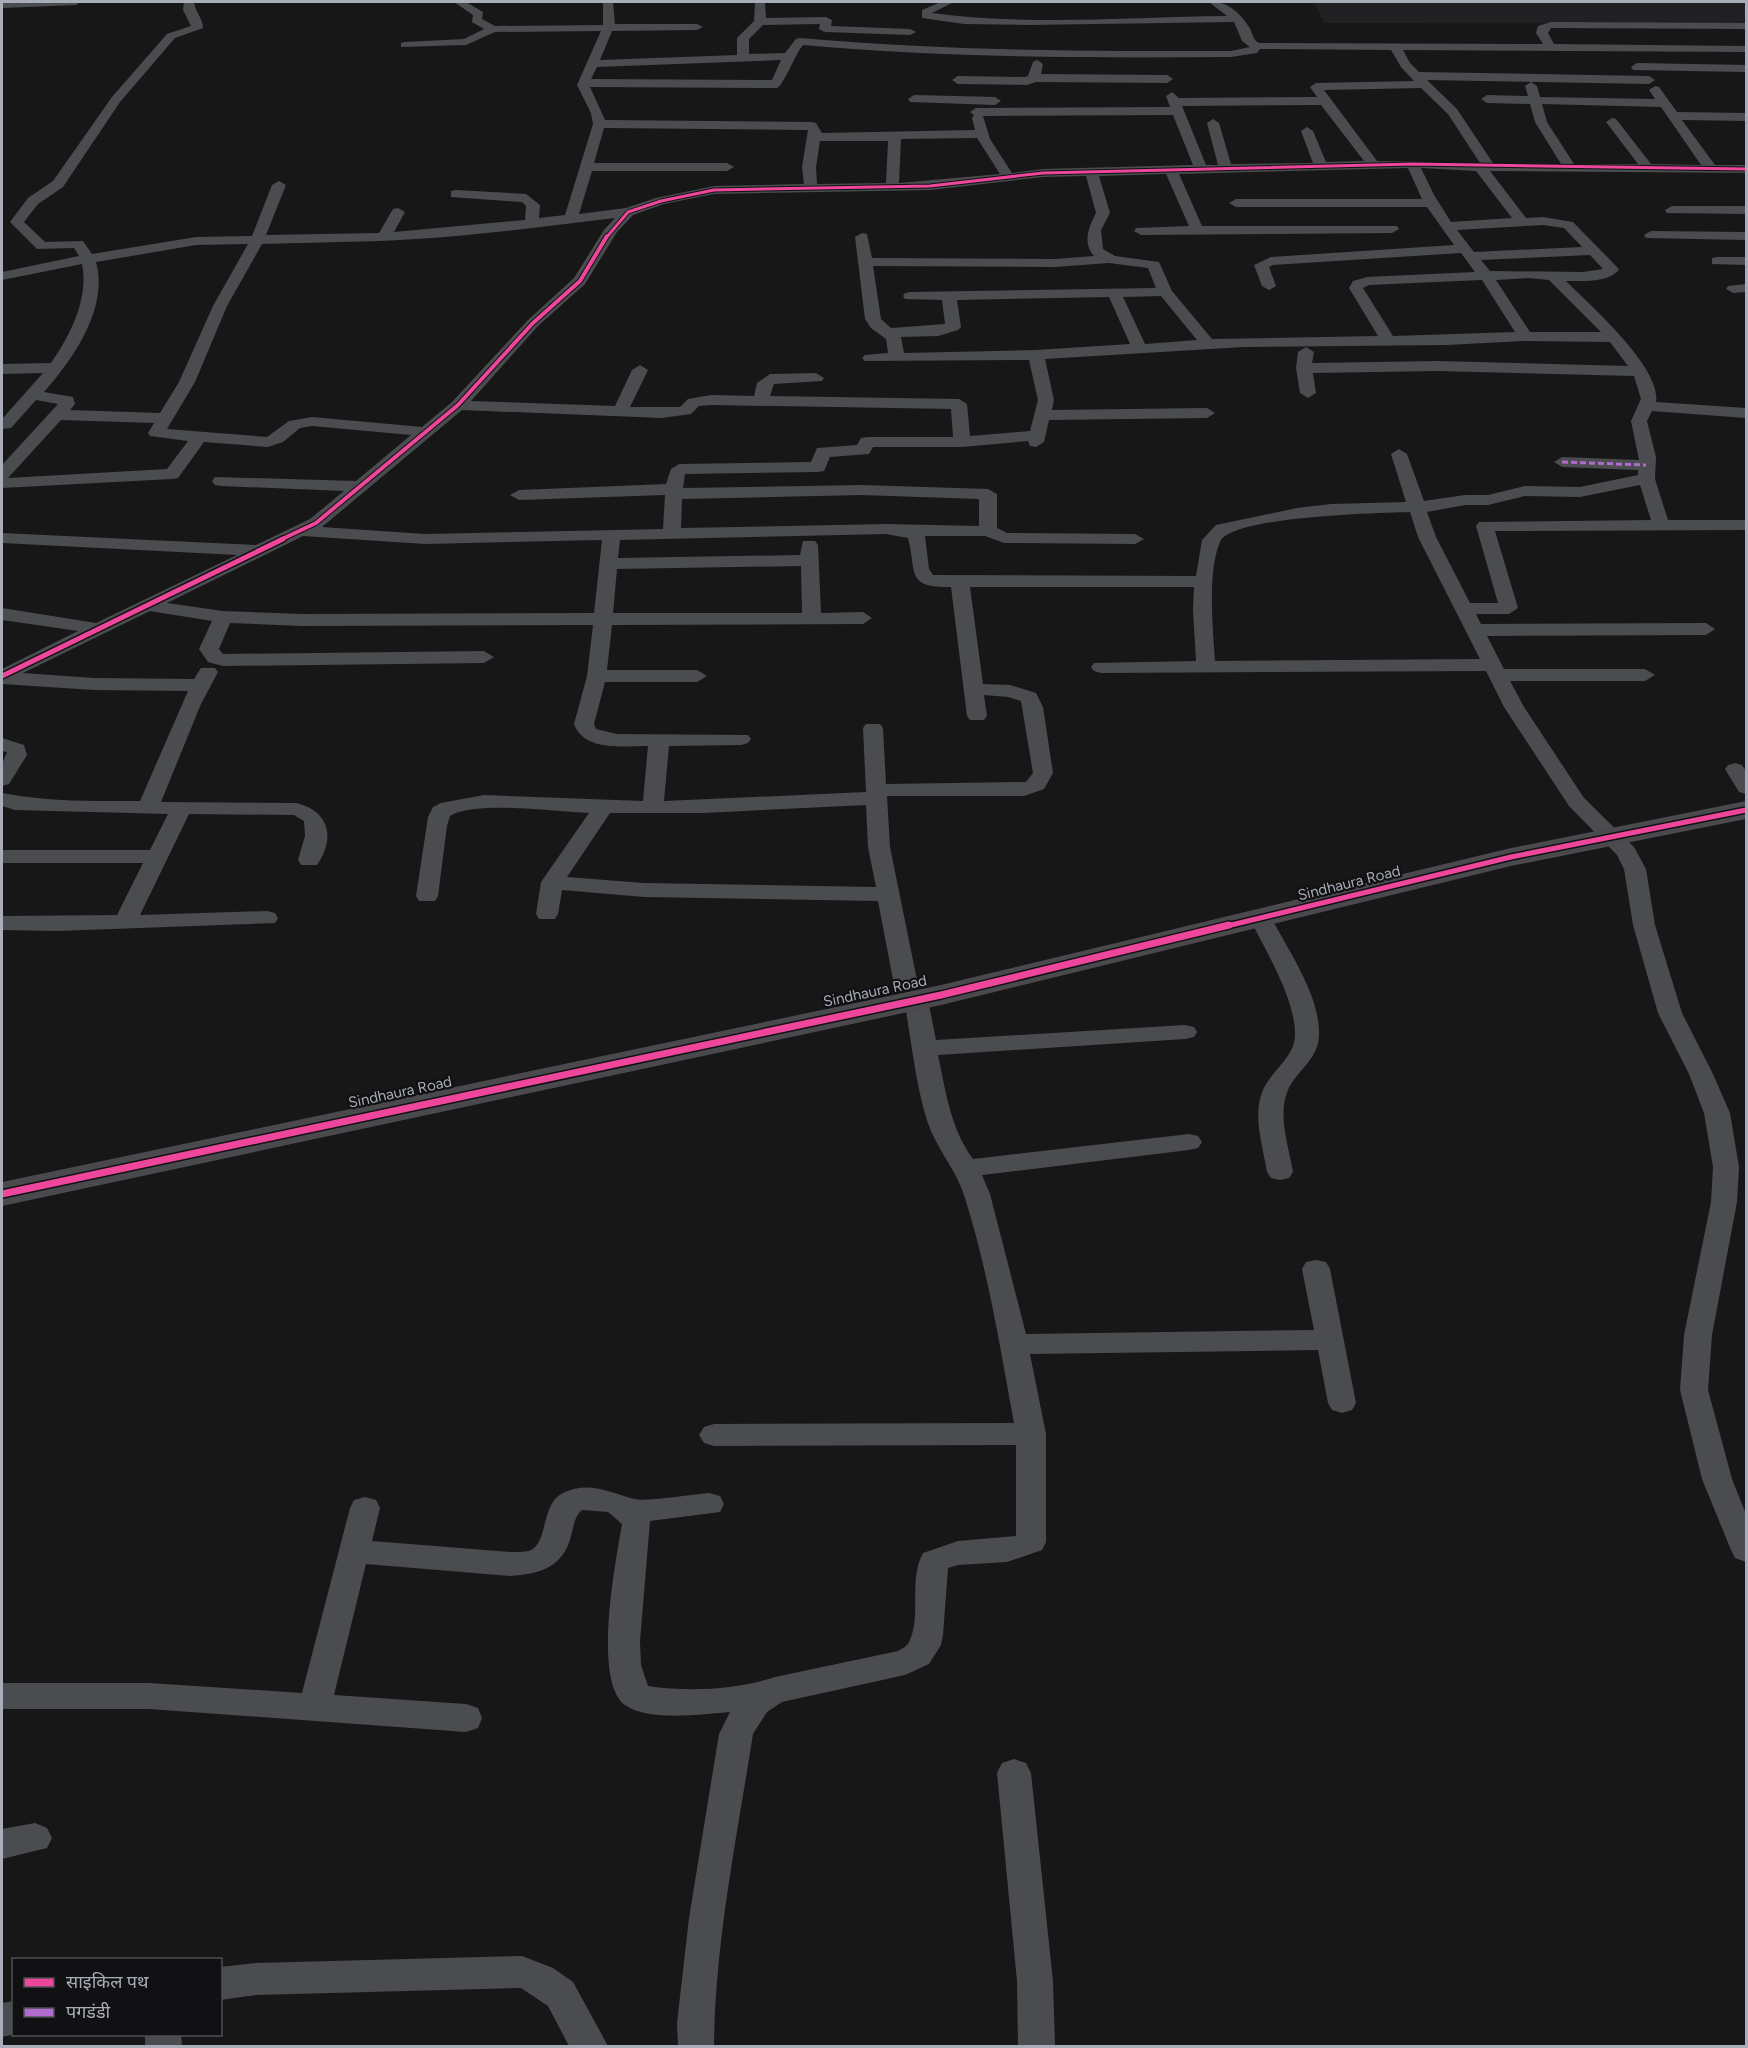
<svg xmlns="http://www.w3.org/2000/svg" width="1748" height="2048" font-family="Figtree,'Noto Sans Devanagari',sans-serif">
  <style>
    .built { fill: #212123 }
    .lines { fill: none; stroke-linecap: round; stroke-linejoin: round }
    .street { fill: #4b4c50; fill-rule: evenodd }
    .secondary { fill: #4a4a4e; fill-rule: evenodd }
    .quiet { stroke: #b06ccc; stroke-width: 3; stroke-dasharray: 6 3; stroke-linecap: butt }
    .cycleway-far3-casing { stroke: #111113; stroke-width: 5 }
    .cycleway-far2-casing { stroke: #111113; stroke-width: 6 }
    .cycleway-far1-casing { stroke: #111113; stroke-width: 8 }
    .cycleway-casing { stroke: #111113; stroke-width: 10 }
    .cycleway-far3 { stroke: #ed469a; stroke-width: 3 }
    .cycleway-far2 { stroke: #ed469a; stroke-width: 4 }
    .cycleway-far1 { stroke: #ed469a; stroke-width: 5 }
    .cycleway { stroke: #ed469a; stroke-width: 7 }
    .labels { text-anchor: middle; stroke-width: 4.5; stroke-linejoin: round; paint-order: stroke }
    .street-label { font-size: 15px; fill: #a8adb8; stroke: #111113 }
  </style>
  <rect width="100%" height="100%" fill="#171717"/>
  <!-- built -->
  <path class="built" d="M 1314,2 L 1746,2 L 1746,24 L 1324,23 Z"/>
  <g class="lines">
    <!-- street -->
    <path class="street" d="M 2,2 L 81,2 L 76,5 L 2,8 Z
      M 184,2 L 194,2 C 195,12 203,18 203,28 L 175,38 L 120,102 L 63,187 L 38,204 L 24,222 L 45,242 L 83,241 L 92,254 L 196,237 L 252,236 L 272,185 L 279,181 L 286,185 L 266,235 L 379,233 L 393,209 L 398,208 L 405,212 L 394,232 L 525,220 L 526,206 L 522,202 L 451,197 L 451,191 L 456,190 L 526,194 L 540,205 L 539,218 L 565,215 L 593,124 L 591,113 L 577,85 L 601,31 L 495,32 L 466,45 L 401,47 L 401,43 L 405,42 L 464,39 L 484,29 L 472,22 L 473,15 L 454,2 L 466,2 L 483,12 L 482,19 L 495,26 L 603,25 L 603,2 L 613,2 L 615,24 L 697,24 L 703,27 L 697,30 L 612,31 L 600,60 L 737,55 L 737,38 L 754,21 L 755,2 L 765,2 L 766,18 L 826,17 L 832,20 L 831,26 L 910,29 L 916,32 L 910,35 L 825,32 L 819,29 L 820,24 L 763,25 L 749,39 L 749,54 L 785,53 L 796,39 L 800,38 C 944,51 1087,51 1231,51 L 1250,47 L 1242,41 L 1234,22 L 1027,25 L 964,24 L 922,18 L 922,10 L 941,2 L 954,2 L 932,13 C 1029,26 1130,17 1227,16 L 1209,2 C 1225,0 1240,12 1249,27 C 1253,33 1252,39 1259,43 L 1543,44 L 1536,33 L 1538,26 L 1551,22 L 1746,23 L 1746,29 L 1551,28 L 1548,33 L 1554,44 L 1746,46 L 1746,52 L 1403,50 L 1410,63 L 1419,72 L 1649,76 L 1655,80 L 1649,84 L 1427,80 L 1457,109 L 1493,163 L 1561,164 L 1535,122 L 1530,104 L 1487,103 L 1481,99 L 1487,95 L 1528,96 L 1525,86 L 1531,82 L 1537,86 L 1540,97 L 1655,99 L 1649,90 L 1655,86 L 1659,87 L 1677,112 L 1746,113 L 1746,121 L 1682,120 L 1715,165 L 1746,165 L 1746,173 L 1490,171 L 1526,218 L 1543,217 L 1573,222 L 1617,267 L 1619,270 C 1607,283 1583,281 1566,281 C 1589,304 1662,368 1656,402 L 1746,408 L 1746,418 L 1652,411 L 1647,421 L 1656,457 L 1655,479 L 1668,520 L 1746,520 L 1746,530 L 1495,531 L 1518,608 L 1509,614 L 1476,614 L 1481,624 L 1706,623 L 1715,629 L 1706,635 L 1487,636 L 1504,669 L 1645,669 L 1655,675 L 1645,681 L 1510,681 L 1524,707 L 1584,798 L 1634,847 L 1646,869 L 1655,925 L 1682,1013 L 1713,1074 L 1730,1113 L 1739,1167 L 1737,1202 L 1712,1335 L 1708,1390 L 1732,1479 L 1746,1514 L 1746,1562 L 1735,1558 L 1731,1550 L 1702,1479 L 1680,1390 L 1684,1335 L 1711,1202 L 1713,1167 L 1704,1113 L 1689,1074 L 1658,1013 L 1633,925 L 1624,869 L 1617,855 L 1569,806 L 1504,707 L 1486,671 L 1101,673 L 1094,671 L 1091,667 L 1094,663 L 1196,661 L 1193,610 L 1194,587 L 970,587 L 983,684 L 1010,685 L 1036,693 L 1043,707 L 1053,773 L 1044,789 L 1024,796 L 887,796 L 890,847 L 918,985 L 914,990 L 898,990 L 894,985 L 878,901 L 644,897 L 562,890 L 558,914 L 555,919 L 539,919 L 536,914 L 541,882 L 589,813 C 556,812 475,800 450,816 L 447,826 L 438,896 L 435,901 L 419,901 L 416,896 L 428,817 L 433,807 L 441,803 L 484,795 L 643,801 L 648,746 C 624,746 584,752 574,724 L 587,676 L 593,625 L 303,626 L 230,623 L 219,649 L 223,654 L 484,651 L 494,657 L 484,663 L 223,666 L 208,662 L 199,649 L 212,621 L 150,611 L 23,673 L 94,678 L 194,679 L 201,668 L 215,668 L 218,672 L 201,704 L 161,802 L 296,803 C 329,811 336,837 317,865 L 301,865 L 298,860 L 305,836 L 304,821 L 294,815 L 189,814 L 140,915 L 267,911 L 275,913 L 278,918 L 275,923 L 57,931 L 2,930 L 2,916 L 117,915 L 143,863 L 2,863 L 2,850 L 150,850 L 168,814 L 15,810 L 2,806 L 2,793 C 49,802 91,801 140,801 L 188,691 L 94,690 L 2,684 L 2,669 L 78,631 L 2,620 L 2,608 L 96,623 L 237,555 L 2,543 L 2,533 L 256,545 L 310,519 L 344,491 L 221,486 L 215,485 L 212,481 L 215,477 L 356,481 L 411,435 L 312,426 L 300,428 L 283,442 L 268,447 L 204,442 L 178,478 L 172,479 L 2,488 L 2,465 L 58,404 L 36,400 L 11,428 L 2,429 L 2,419 L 43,373 L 2,374 L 2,364 L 51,363 C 70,336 89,299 82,264 L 2,280 L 2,272 L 79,256 L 74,248 L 37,249 L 10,222 L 28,198 L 53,181 L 112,97 L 167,34 L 191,26 L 183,10 ZM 803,45 C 946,58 1088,58 1231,57 L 1257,53 L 1260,49 L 1391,50 L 1401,67 L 1414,81 L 1316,83 L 1310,87 L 1317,97 L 1179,98 L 1172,92 L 1166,96 L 1170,107 L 976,108 L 970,112 L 974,115 L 972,118 L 975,130 L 822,133 L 816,123 L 812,122 L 605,120 L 590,87 L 777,88 C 784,85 795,54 803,45 ZM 781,60 L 772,80 L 591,79 L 597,67 ZM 1421,88 L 1448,114 L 1480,163 L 1377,161 L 1324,90 ZM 1542,104 L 1661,107 L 1701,165 L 1651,164 L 1616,119 L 1612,118 L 1606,122 L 1638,164 L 1574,164 L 1547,122 ZM 1321,105 L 1364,161 L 1326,162 L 1313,131 L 1307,127 L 1301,131 L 1313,163 L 1231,164 L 1219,123 L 1213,119 L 1207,123 L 1218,165 L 1206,165 L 1182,106 ZM 1173,115 L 1193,165 L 1043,169 L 1012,173 L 990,139 L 983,116 ZM 604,128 L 808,130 L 802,167 L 804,184 L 714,186 L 656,198 L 626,208 L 579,214 L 592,171 L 727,171 L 734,167 L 727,163 L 594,163 ZM 977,138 L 1000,174 L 899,183 L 901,139 ZM 820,141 L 888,141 L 886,183 L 817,184 L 816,167 ZM 1408,168 L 1422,199 L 1236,199 L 1229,203 L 1236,207 L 1427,207 L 1454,245 L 1271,257 L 1254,265 L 1262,286 L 1269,290 L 1276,286 L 1269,267 L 1273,265 L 1461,253 L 1475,272 L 1367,277 L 1353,281 L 1349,288 L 1378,336 L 1212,339 L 1172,291 L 1159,262 L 1115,256 L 1103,249 L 1101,230 L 1110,213 L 1099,176 L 1166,174 L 1189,226 L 1136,228 L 1134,231 L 1141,235 L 1392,233 L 1399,229 L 1397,226 L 1202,226 L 1179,174 ZM 1421,168 L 1476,171 L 1512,218 L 1451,222 L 1434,195 ZM 1086,176 L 1096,213 C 1089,226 1082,243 1094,256 L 1055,259 L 872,258 L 867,234 L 862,233 L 855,237 L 865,319 L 871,328 L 886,339 L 888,353 L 865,355 L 862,358 L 865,361 L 1029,360 L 1038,400 L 1030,431 L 970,436 L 967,404 L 959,399 L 770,396 L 774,384 L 822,381 L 824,378 L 816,373 L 770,374 L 757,383 L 754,396 L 711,395 L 688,399 L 680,407 L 630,407 L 648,370 L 640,365 L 632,370 L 615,406 L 471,401 L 538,326 L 585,284 L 617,232 L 633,215 L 664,204 L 714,194 L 930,190 L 1043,177 ZM 615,218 L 604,230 L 574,278 L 528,320 L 452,402 L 422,427 L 312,417 L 289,421 L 267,437 L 167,429 L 195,382 L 227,306 L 262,244 C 331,242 399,242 467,235 C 518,230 565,224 615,218 ZM 1543,225 L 1564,228 L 1582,247 L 1474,252 L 1457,230 ZM 248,244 L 213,306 L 179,382 L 160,413 L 70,410 L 75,404 L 73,397 L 44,392 C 72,360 109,309 96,262 L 196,245 ZM 1590,255 L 1603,269 L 1583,272 L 1490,271 L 1481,260 ZM 1109,263 L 1148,268 L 1156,288 L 910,292 L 905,293 L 903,296 L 905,299 L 942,300 L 945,324 L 891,328 L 881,319 L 873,266 L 1055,267 ZM 1528,278 L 1549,280 L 1601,332 L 1530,332 L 1496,280 ZM 1482,280 L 1515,332 L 1393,336 L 1363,288 L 1369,285 ZM 1161,296 L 1197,340 L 1145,344 L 1123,297 ZM 1109,297 L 1130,344 L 1036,350 L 904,353 L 901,337 L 938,336 L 958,330 L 961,327 L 957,300 ZM 1524,341 L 1610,342 L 1628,366 L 1438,361 L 1312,363 L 1314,352 L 1306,347 L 1298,352 L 1296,368 L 1300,393 L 1308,398 L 1316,393 L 1313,373 L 1438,371 L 1634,376 L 1641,399 L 1631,421 L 1639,460 L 1562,457 L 1554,462 L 1562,467 L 1638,470 L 1638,475 L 1580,487 L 1525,486 L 1488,495 L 1465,495 L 1424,501 L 1407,454 L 1399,449 L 1391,454 L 1406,502 L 1331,504 L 1297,508 L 1216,525 L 1202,540 L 1196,576 L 933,575 L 929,569 L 925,536 L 985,536 L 1004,543 L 1135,544 L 1144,539 L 1135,534 L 1007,533 L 997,528 L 997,494 L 988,489 L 861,485 L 683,488 L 685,474 L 818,472 L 824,471 L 830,457 L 869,454 L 873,447 L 962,447 L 1028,441 L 1030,446 L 1036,447 L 1044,442 L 1049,420 L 1207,418 L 1215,413 L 1207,408 L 1052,410 L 1054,400 L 1045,359 L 1244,347 L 1447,345 ZM 711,405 L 951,409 L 953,437 L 867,437 L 861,438 L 857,445 L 817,448 L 811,462 L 679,464 L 671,469 L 666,484 L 519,490 L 510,495 L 519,500 L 665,495 L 663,529 L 425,534 L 322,527 L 462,410 L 662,418 L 691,414 L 699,406 ZM 61,420 L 154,423 L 148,433 L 150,436 L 188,441 L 167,469 L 8,478 ZM 1640,485 L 1651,520 L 1479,522 L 1476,526 L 1498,603 L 1470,603 L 1436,537 L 1427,512 L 1465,505 L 1488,505 L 1525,496 L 1580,497 ZM 861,495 L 979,499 L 979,526 L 886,524 L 681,528 L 682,499 ZM 1410,512 L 1418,537 L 1480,659 L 1215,661 C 1213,629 1207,572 1220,542 C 1230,516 1380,513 1410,512 ZM 886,534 L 908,538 C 917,572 905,588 951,587 L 967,716 L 970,720 L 984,720 L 987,716 L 984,695 L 1008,697 L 1021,701 L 1033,773 L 1026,782 L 886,784 L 883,728 L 880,724 L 866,724 L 863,728 L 866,792 L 664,801 L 669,746 L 741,745 L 748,743 L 751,739 L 748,735 L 617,734 L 596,729 L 594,724 L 605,682 L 697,682 L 707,676 L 697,670 L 607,670 L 612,625 L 863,624 L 872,618 L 863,612 L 821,613 L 818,545 L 815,541 L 803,541 L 800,555 L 618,558 L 620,540 ZM 303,536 L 425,544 L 602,540 L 594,613 L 303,614 L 223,611 L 167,603 ZM 801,566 L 802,613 L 613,613 L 617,569 ZM 866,805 L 868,847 L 876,887 L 644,883 L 567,877 L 610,813 L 703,813 Z
      M 1037,60 L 1043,64 L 1041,74 L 1167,75 L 1173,79 L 1167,83 L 1036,82 L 1027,85 L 958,84 L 952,80 L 958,76 L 1025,77 L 1028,76 L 1033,62 Z
      M 1637,63 L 1746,65 L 1746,72 L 1633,70 L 1631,67 Z
      M 914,95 L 995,97 L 1001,101 L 995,105 L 910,102 L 908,99 Z
      M 1672,206 L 1746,206 L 1746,214 L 1667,213 L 1665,210 Z
      M 1651,231 L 1746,232 L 1746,240 L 1646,238 L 1644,235 Z
      M 1717,257 L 1746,257 L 1746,265 L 1712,264 L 1712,258 Z
      M 1746,284 L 1746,292 L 1733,293 L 1726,289 L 1728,286 Z
      M 2,738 L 24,745 L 27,755 L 9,784 L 2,786 L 2,764 L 7,752 L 2,751 Z
      M 1735,763 L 1742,765 L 1746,771 L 1746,794 L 1739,792 L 1725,769 L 1728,765 Z
      M 1260,910 L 1268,912 L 1271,917 C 1289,952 1320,995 1319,1035 C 1319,1059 1296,1071 1288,1090 C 1277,1115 1289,1147 1293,1172 L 1289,1178 L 1280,1180 L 1271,1178 L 1267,1172 C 1263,1147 1252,1115 1263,1090 C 1271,1071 1294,1058 1295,1036 C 1296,999 1265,950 1249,917 L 1252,912 Z
      M 916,993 L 924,995 L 928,1000 L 936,1040 L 1185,1025 L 1194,1027 L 1197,1032 L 1194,1037 L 1185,1039 L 938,1055 C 946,1092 950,1127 973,1159 L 1189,1134 L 1198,1136 L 1202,1142 L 1198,1148 L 1189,1150 L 982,1175 L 990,1194 L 1026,1334 L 1314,1330 L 1302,1269 L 1306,1262 L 1316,1260 L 1326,1262 L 1330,1269 L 1356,1403 L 1352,1410 L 1342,1413 L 1332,1410 L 1328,1403 L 1318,1350 L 1030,1354 L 1046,1434 L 1046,1542 L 1042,1550 L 1007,1562 L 958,1565 L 948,1568 L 943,1635 L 941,1645 L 929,1664 L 905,1675 L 782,1702 L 767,1712 L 753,1734 C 737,1837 715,1942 714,2046 L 678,2046 L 677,2023 L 689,1918 L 719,1734 L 730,1712 C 703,1714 649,1722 625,1705 C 592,1681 616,1560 622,1524 L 608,1512 L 582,1510 C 574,1517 574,1526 571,1536 C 563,1568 539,1574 510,1576 L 366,1564 L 334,1695 L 466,1704 L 478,1708 L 482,1718 L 478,1728 L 466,1732 L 149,1709 L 2,1709 L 2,1683 L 149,1683 L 302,1693 L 350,1508 L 354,1500 L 365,1497 L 376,1500 L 380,1508 L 372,1541 L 510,1552 C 516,1552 523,1552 529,1551 C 549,1544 540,1504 563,1493 C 589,1480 610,1493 635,1499 C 648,1502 693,1494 709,1493 L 720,1496 L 724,1504 L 720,1512 L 650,1521 L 640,1641 L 641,1665 L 648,1686 C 689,1692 736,1690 775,1677 L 898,1651 C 902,1648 907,1647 909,1642 C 922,1616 908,1580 923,1553 L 958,1541 L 1016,1536 L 1016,1445 L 714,1446 L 704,1443 L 699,1435 L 704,1427 L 714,1424 L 1014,1423 C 1000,1347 988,1270 964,1195 C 955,1167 934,1146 926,1117 C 915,1080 911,1038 904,1000 L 908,995 Z
      M 1014,1759 L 1026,1763 L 1031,1773 L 1053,1981 L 1055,2046 L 1018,2046 L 1017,1981 L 997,1773 L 1002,1763 Z
      M 35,1823 L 47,1828 L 52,1838 L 47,1848 L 2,1859 L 2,1829 Z
      M 522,1956 L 553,1968 L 573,1982 L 608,2046 L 569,2046 L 548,2006 L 521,1988 L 256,1995 L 220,2000 L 220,1967 L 256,1963 Z
      M 14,2001 L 15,2034 L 2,2037 L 2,2003 Z
      M 145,2034 L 181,2034 L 182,2046 L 145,2046 Z"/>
    <!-- secondary -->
    <path class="secondary" d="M 1746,801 L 1746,819 L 1511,866 L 941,1005 L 2,1206 L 2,1182 L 941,985 L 1511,848 Z"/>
    <!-- quiet -->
    <path class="quiet" d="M 1562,462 L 1646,465"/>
    <!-- cycleway-far3 casing -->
    <g class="cycleway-far3-casing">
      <path id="cycleway-far3" d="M 606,238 L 628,212 L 661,201 L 714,190 L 930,186 L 1043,173 L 1413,164 L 1746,169"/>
    </g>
    <!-- cycleway-far2 casing -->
    <g class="cycleway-far2-casing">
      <path id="cycleway-far2" d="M 280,540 L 316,523 L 458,405 L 533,323 L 580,281 L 607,236"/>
    </g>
    <!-- cycleway-far1 casing -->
    <g class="cycleway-far1-casing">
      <path id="cycleway-far1" d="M 2,676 L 283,539
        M 1223,927 L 1511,857 L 1746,810"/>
    </g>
    <!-- cycleway casing -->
    <g class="cycleway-casing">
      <path id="cycleway" d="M 2,1194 L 941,995 L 1229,925"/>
    </g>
    <!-- cycleway-far3 -->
    <use href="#cycleway-far3" class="cycleway-far3"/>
    <!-- cycleway-far2 -->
    <use href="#cycleway-far2" class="cycleway-far2"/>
    <!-- cycleway-far1 -->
    <use href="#cycleway-far1" class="cycleway-far1"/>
    <!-- cycleway -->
    <use href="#cycleway" class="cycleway"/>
  </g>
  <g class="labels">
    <!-- street labels -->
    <g class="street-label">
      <text transform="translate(1349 883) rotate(-14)" y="5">Sindhaura Road</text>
      <text transform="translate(875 991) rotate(-12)" y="5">Sindhaura Road</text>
      <text transform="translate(400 1092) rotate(-12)" y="5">Sindhaura Road</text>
    </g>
  </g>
  <!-- border -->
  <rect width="1748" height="2048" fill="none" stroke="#a8adb8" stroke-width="6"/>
  <!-- legend -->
  <rect x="12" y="1958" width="210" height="78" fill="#111113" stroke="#4d4f55" stroke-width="1.5"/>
  <rect x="24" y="1978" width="30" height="9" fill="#ed469a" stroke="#4d4f55" stroke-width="1.5"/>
  <text x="66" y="1988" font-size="18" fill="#a8adb8">साइकिल पथ</text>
  <rect x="24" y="2008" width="30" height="9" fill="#b06ccc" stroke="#4d4f55" stroke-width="1.5"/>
  <text x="66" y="2018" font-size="18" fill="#a8adb8">पगडंडी</text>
</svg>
